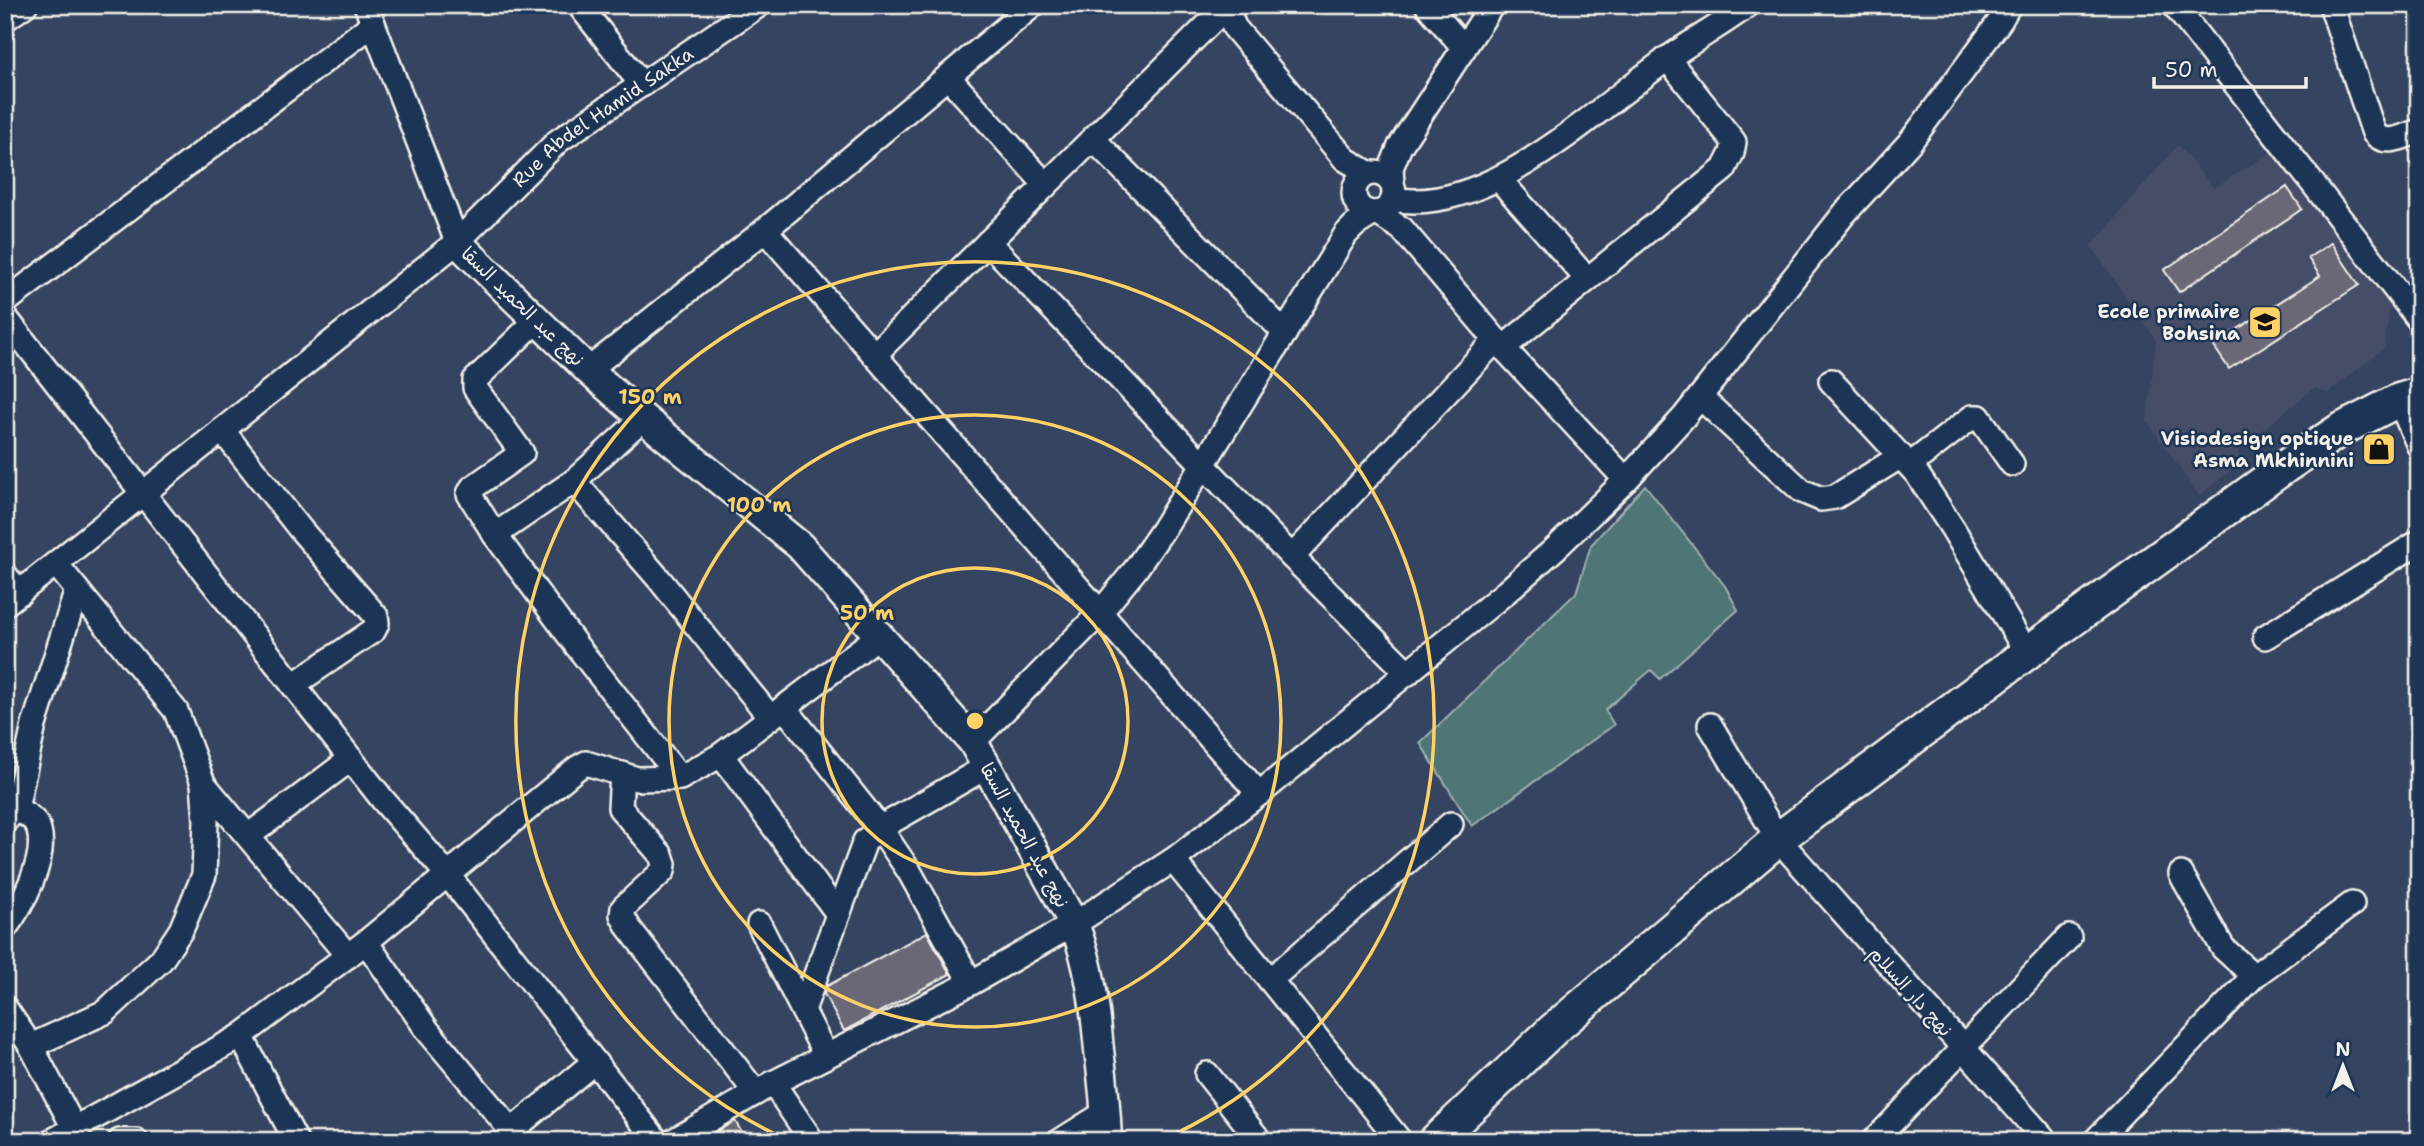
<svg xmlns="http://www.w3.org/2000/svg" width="2424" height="1146" font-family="'Shantell Sans','Playpen Sans Arabic',sans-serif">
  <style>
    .built { fill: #444e68 }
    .green { fill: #4f7477; stroke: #a2b2b0; stroke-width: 2 }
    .building { fill: #6b6777; stroke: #f4f1e8; stroke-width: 2 }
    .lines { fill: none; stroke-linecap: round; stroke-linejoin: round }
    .minor-casing { stroke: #f4f1e8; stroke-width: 28 }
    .tertiary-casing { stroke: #f4f1e8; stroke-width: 33 }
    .secondary-casing { stroke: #f4f1e8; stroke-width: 37 }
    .minor { stroke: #1d3557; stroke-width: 23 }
    .tertiary { stroke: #1d3557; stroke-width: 28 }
    .secondary { stroke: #1d3557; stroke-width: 32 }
    .ring { fill: none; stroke: #ffd166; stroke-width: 3.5 }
    .labels { text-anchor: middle; stroke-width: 5; stroke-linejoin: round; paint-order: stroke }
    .street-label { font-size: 19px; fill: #f4f1e8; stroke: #1d3557 }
    .poi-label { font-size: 19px; font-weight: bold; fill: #f4f1e8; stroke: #1d3557; text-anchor: end }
    .centre { fill: #ffd166; stroke: #1d3557; stroke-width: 3.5 }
    .ring-label { font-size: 21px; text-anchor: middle; font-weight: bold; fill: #ffd166; stroke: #1d3557; stroke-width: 5; stroke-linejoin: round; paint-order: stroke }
  </style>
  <rect width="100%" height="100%" fill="#344461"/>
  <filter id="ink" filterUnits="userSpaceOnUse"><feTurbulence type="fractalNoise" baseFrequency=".0143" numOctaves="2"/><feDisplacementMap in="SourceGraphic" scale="14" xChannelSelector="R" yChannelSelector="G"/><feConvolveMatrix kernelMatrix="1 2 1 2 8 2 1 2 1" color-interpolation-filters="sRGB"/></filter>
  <g filter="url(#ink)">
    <!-- built -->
    <path class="built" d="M 2178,145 L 2214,188 L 2271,152 L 2390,304 L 2384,348 L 2328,393 L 2314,388 L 2238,450 L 2240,463 L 2199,496 L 2147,421 L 2156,340 L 2091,246 Z"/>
    <!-- green -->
    <path class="green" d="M 1645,485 L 1725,586 L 1738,610 L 1660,679 L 1651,670 L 1605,710 L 1614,725 L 1472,826 L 1420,743 L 1576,593 L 1591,545 Z"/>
    <!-- building -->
    <path class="building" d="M 2287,187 L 2302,209 L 2179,292 L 2164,270 Z
      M 2331,243 L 2359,285 L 2229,369 L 2213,345 L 2320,276 L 2308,258 Z
      M 927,932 L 950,974 L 844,1031 L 824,994 L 827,986 Z
      M 735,1121 L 747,1141 L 701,1141 Z"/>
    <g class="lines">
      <!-- minor casing -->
      <g class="minor-casing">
        <g id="minor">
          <path d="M 366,5 L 457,242"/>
          <path d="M 579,5 L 642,85"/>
          <path d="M 1226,5 L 1234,27 L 1345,159 L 1368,173"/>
          <path d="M 1427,5 L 1464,48"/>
          <path d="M 2174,5 L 2419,320"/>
          <path d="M 2331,5 L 2374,133 C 2385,147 2404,136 2419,131"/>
          <path d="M 5,19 L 25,5"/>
          <path d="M 948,77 L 1046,185"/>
          <path d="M 1093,139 L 1285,333"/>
          <circle cx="1374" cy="193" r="20"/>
          <path d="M 1499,179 L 1587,279"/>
          <path d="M 1392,182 L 1391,168 L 1400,146 L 1492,5"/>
          <path d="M 1393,199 C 1488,217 1595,110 1667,59 C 1693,40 1722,25 1748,5"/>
          <path d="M 1377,213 L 1402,229 L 1496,340 L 1626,480"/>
          <path d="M 765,230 L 1259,794"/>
          <path d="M 988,242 L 1292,557 L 1408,673"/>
          <path d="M 5,302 L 373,24"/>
          <path d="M 5,317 L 383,800 L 447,874 L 657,1141"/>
          <path d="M 537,320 L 475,380 L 475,388 L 522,453 L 472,488 L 469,494 L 495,535 L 576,645 L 680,778"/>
          <path d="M 1504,347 L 1724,169 L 1732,153 L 1734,142 L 1667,58"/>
          <path d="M 874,355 L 1226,7"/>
          <path d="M 588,370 L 765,230 L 1033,5"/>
          <path d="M 1831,381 L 1917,474 L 1953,529 L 2027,653"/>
          <path d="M 1700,397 L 1802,491 L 1821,499 L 1835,497 L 1901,456"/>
          <path d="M 2399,400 L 2419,446"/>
          <path d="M 222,430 L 301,530 L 376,616 L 377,623 L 374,630 L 293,685"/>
          <path d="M 1910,465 L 1972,417 L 1979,417 L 2012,464"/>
          <path d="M 574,481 L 659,579 L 770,717"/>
          <path d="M 495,535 L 574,481 L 643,418"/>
          <path d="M 1292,557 L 1496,340"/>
          <path d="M 5,575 L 20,593"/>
          <path id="s1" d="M 5,604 L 457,242 L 558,141 L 759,5"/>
          <path d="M 2265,637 L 2419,542"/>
          <path d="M 784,707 L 880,828 L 909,871 L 971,983"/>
          <path d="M 1710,725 L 1778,839 L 2046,1141"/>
          <path d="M 973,742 L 1100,613 L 1135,570 L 1162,531 L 1346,234 L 1355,225 L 1374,213"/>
          <path d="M 721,755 L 838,914"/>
          <path d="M 622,774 L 620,808 L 661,855 L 664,864 L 663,871 L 623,908 L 622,915 L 629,928 L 756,1093"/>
          <path d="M 203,783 L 348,956"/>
          <path d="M 5,821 L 16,809 L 34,725 L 77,590"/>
          <path d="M 248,836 L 351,759"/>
          <path d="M 1173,860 L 1400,1141"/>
          <path d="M 759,924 L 826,1056"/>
          <path d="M 5,928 C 22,906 47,859 39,830 C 37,820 25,813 16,809"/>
          <path d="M 2254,976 L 2352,904"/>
          <path d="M 1270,980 L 1451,824"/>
          <path d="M 5,1008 L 31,1046 L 74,1128"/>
          <path d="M 803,1010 L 865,841 L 880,828 L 988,766"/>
          <path d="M 241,1036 L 296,1141"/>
          <path d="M 31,1046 L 105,1012 L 161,960 L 181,930 L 204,875 L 206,821 L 203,783 L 176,711 L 56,564"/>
          <path d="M 594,1062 L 516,1127 L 510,1129 L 428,1031 L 366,942 L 577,768 L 586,763 L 637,779 L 680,778 L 721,755 L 880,635"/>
          <path d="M 1207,1074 L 1260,1141"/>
          <path d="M 773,1083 L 812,1141"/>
          <path d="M 52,1141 L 241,1036 L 366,942"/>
          <path d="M 120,1141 L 136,1141"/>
          <path d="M 673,1141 L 773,1083 L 971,983 L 1074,924 L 1173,860 L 1259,794 L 1506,592 L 1557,547 L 1626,480 L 1684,417 L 1844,214 L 1911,141 L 2000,21 L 2009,5"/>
          <path d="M 1060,1141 L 1106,1112"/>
          <path d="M 1874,1141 L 2069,937"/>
          <path d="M 2095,1141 L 2254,976 L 2223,948 L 2181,874"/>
        </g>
      </g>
      <!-- tertiary casing -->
      <g class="tertiary-casing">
        <path id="tertiary" d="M 457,242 L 588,370 L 643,418 L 800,546 L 973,742 L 1074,924 C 1090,964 1095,1006 1099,1050 C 1103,1080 1106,1110 1107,1141"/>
      </g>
      <!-- secondary casing -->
      <g class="secondary-casing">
        <path id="secondary" d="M 1435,1141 L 1554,1029 L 1778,839 L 2027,653 L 2286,466 L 2340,430 L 2399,400 L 2419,394"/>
      </g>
      <!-- minor -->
      <use href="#minor" class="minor"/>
      <!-- tertiary -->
      <use href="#tertiary" class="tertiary"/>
      <!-- secondary -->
      <use href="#secondary" class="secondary"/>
    </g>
  </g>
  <!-- distance rings -->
  <g class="ring">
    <circle cx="975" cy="721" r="153"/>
    <circle cx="975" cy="721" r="306"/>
    <path d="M788 1140A459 459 0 1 1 1162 1140"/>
  </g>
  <!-- icons -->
  <defs>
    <g id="school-square" transform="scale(1.75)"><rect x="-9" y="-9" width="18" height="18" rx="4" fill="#ffd166" stroke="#1d3557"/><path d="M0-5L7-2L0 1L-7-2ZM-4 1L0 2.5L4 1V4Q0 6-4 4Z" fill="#111"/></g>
    <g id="shop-square" transform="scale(1.75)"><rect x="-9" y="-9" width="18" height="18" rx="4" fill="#ffd166" stroke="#1d3557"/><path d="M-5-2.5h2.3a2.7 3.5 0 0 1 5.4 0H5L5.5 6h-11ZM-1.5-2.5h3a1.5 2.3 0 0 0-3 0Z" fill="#111"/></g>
  </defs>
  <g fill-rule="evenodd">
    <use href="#school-square" x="2265" y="322"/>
    <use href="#shop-square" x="2379" y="449"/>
  </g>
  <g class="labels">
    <!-- street labels -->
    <g class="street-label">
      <text dy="7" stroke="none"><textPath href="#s1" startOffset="772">Rue Abdel Hamid Sakka</textPath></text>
      <text transform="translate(523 306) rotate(44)" y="7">نهج عبد الحميد السقا</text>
      <text transform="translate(1025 835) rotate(61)" y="7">نهج عبد الحميد السقا</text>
      <text transform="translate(1911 991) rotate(48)" y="7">نهج دار السلام</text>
    </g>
    <!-- poi labels -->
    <g class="poi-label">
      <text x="2240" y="318">Ecole primaire<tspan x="2240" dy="22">Bohsina</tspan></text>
      <text x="2354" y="445">Visiodesign optique<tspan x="2354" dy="22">Asma Mkhinnini</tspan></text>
    </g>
  </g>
  <circle cx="975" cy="721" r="10" class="centre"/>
  <g class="ring-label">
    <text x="650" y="404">150 m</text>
    <text x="759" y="512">100 m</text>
    <text x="867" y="620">50 m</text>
  </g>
  <!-- margin -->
  <rect width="2424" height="1146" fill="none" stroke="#1d3557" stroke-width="28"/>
  <rect x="14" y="14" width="2396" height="1118" fill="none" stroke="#f4f1e8" stroke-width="2.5" filter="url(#ink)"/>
  <!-- north arrow -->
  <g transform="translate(2343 1066)" stroke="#1d3557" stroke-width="5" paint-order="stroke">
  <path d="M0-5L12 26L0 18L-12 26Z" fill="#f4f1e8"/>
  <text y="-10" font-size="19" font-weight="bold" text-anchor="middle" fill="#f4f1e8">N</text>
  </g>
  <!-- scale -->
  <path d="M2154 77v10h152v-10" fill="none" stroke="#f4f1e8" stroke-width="3.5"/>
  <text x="2165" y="77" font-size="21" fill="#f4f1e8" stroke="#1d3557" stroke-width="5" paint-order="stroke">50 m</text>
</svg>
